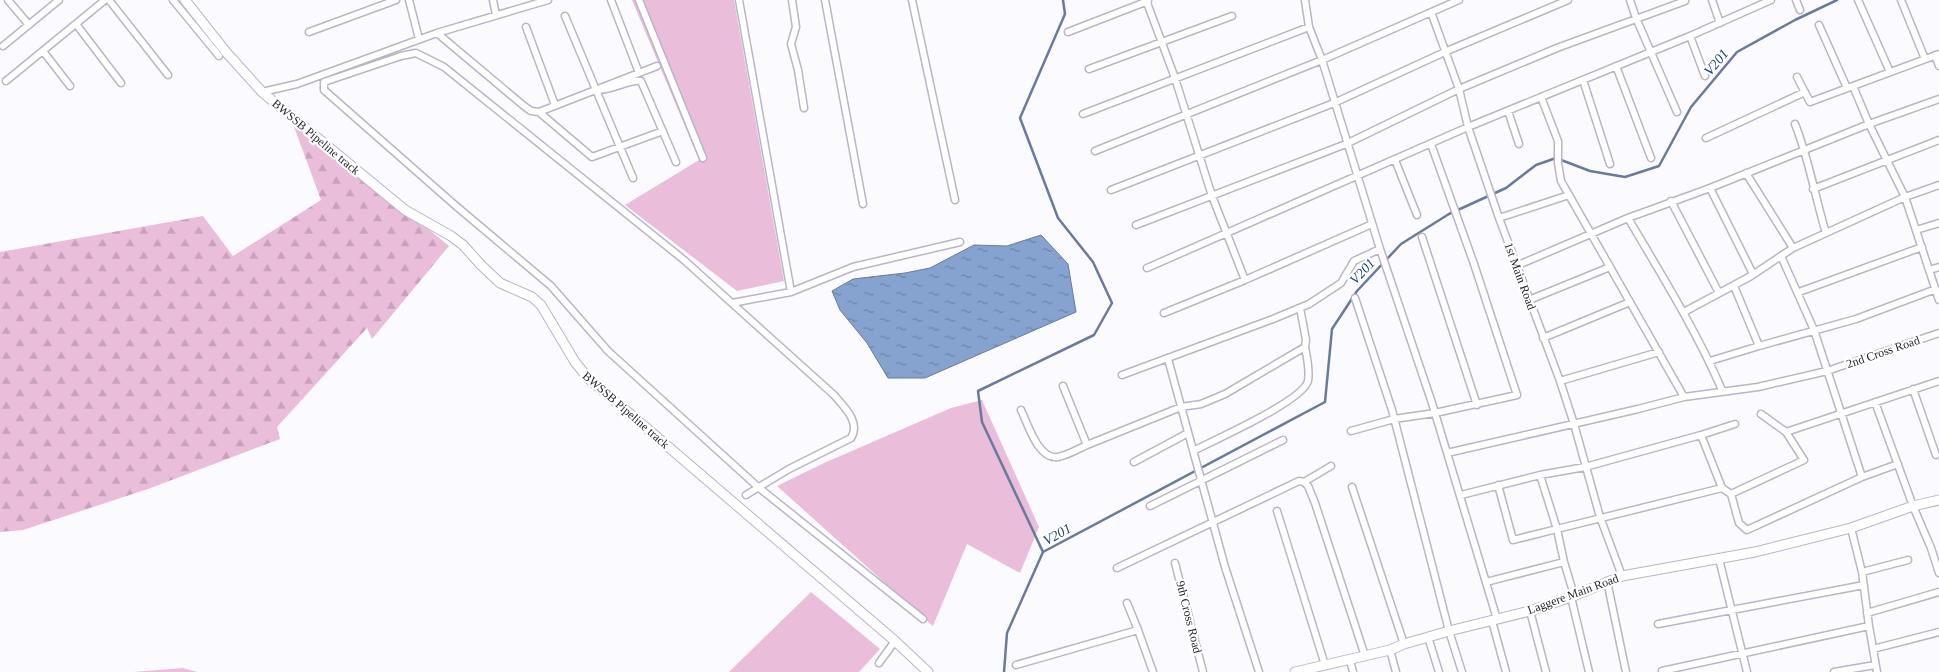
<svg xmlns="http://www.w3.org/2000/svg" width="1939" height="672" font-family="Georgia,serif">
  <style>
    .green { fill: #eabdda }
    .forest { fill: url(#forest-firs) }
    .water { fill: url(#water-ripples); stroke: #677b9c }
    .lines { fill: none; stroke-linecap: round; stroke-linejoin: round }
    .stream { stroke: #677b9c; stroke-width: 2.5 }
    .street-casing { stroke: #bab4c9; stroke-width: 9 }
    .secondary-casing { stroke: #bab4c9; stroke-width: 11 }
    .street { stroke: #fff; stroke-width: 6 }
    .secondary { stroke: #fff; stroke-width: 9 }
    .labels { text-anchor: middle; stroke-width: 4.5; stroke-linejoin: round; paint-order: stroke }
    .street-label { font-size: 12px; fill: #211e26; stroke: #fff }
    .water-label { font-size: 14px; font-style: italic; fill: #1b4278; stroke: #fff }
  </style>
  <defs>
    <pattern id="forest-firs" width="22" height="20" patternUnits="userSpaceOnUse" patternTransform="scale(1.25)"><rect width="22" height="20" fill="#eabdda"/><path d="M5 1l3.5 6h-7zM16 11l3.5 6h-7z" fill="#c8a2bb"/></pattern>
    <pattern id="water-ripples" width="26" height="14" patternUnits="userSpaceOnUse" patternTransform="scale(1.25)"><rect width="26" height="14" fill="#85a3ce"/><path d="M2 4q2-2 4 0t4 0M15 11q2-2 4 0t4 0" fill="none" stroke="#6c84a7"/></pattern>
  </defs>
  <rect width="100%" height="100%" fill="#fbfaff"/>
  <!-- green -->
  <path class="green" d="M 632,0 L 734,0 L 784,281 L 737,291 L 625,205 L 699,160 Z
    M 982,400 L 1039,527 L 1020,573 L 967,544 L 933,626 L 777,486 L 824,463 L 951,408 Z
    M 811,592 L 880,649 L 859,672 L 729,672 Z
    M 183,668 L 197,672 L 133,672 Z"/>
  <!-- forest -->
  <path class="forest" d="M 290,116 L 449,246 L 372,339 L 367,328 L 277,427 L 280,439 L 148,489 L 23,530 L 0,532 L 0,252 L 203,216 L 233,256 L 321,200 Z"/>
  <!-- water -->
  <path class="water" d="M 1041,235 L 1068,264 L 1076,312 L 925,378 L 888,378 L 867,343 L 840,310 L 832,291 L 853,279 L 905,273 L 930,268 L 974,245 L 1007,246 Z"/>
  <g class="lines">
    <!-- stream -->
    <path class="stream" d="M 1043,552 L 982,422 L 978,391 L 1094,335 L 1112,303 L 1093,262 L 1058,218 L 1020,118 L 1065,14 L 1063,0
      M 1004,672 L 1007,633 L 1043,552 L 1325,402 L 1332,329 L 1357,291 L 1401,244 L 1449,214 L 1506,188 L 1536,165 L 1556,158 L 1590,171 L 1625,177 L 1659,166 L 1691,107 L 1737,52 L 1795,20 L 1837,0"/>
    <!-- street casing -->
    <g class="street-casing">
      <path id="street" d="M 8,0 L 29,25
        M 109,0 L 168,75
        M 173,0 L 219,56
        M 409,0 L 419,39
        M 493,0 L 496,15
        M 611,0 L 639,73
        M 639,0 L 703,158
        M 739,0 L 791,292 L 853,267 L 960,242
        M 792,0 L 796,27 L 791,44 L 798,70 L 804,108
        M 825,0 L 863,204
        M 912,0 L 955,200
        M 1146,0 L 1175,78 L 1212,196 L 1245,280
        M 1305,0 L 1309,27 L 1322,60 L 1380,249 L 1432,403 L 1497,619
        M 1630,0 L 1636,18 L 1677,112
        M 1712,0 L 1720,23
        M 1796,0 L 1800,10
        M 1858,0 L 1890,72
        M 1901,0 L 1925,59
        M 1431,12 L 1459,89 L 1468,127 L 1499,218 L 1560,381 L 1574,424 L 1600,517 L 1622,576
        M 565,16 L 633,178
        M 76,24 L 121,83
        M 1819,25 L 1847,88
        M 526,27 L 555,105
        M 309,32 L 396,0
        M 1068,32 L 1148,1
        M 437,33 L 524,106 L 531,111 L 539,112 L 592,157 L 663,131
        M 1690,36 L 1705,76
        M 3,46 L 59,0
        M 43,51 L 70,86
        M 1935,55 L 1939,66
        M 1616,66 L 1651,158
        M 1089,69 L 1232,16
        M 1797,77 L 1810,102 L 1939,54
        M 1583,80 L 1610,164
        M 6,81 L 105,0
        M 1853,86 L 1869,124 L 1905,197 L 1939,300
        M 596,90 C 612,91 629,79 641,81 L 676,162
        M 262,92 L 297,84 L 437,33 L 548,0
        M 1541,97 L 1558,141 L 1558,163 L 1561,181 L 1684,397
        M 1508,111 L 1519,144
        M 539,112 L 657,66
        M 1083,114 L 1309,27
        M 1795,124 C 1809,159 1815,197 1826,233
        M 1706,138 L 1805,92
        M 1095,151 L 1322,60 L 1459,0
        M 1395,160 L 1417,215
        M 1746,173 L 1793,248
        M 1710,188 L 1753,274
        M 1813,189 L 1939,140
        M 1111,190 L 1334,103 L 1447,51 L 1568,0
        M 1671,201 L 1719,293
        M 1499,218 L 1569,195
        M 1628,218 C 1661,274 1696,330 1722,390
        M 1136,225 L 1346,144 L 1459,89 L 1557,48 L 1685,1
        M 1916,230 L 1939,223
        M 1422,237 L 1477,405
        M 1781,256 L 1814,330 L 1862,477
        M 1516,266 L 1628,218 L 1710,188 L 1869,124 L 1939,99
        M 1147,268 L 1468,127 L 1690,36 L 1771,0
        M 1929,270 L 1939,267
        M 1734,286 L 1759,346 L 1856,319 L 1936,289
        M 1799,292 L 1922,247
        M 1355,298 L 1392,410 L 1449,631 L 1462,672
        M 1529,300 L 1610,267
        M 732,303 L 791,292
        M 1684,312 L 1751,276 L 1793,248 L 1905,197 L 1939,185
        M 1164,313 L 1245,280 L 1372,224
        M 1543,338 L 1630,302
        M 1168,359 L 1225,567 L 1259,672
        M 1710,361 L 1759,346
        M 1122,375 L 1273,319 L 1309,304 L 1341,283 L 1354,261 L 1380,249
        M 1560,381 L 1659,352
        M 1063,386 L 1087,445 L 1181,407 L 1201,404 L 1225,394 L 1305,347 L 1306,340 L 1300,308
        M 1913,389 L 1936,455
        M 1875,402 L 1913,506 L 1931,548 L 1939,573
        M 1021,410 C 1028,424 1038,460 1058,457 C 1068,455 1078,449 1087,445
        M 1761,414 L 1786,432
        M 1351,431 L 1394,419 L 1435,413 L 1517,395 L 1474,264 L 1431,144
        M 1701,435 L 1735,424
        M 1193,451 C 1214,440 1303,401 1308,381 C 1310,370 1307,358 1305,347
        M 1447,453 L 1638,409 L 1684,397 L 1758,387 L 1827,371 L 1939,333
        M 1134,462 L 1188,433
        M 1304,482 L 1331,466
        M 1498,485 L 1513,540 L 1557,529 L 1564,562 L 1574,595
        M 1352,487 L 1404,644
        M 1722,488 L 1731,494 L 1739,523 L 1747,530 L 1862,477 L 1898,464
        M 1731,494 L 1804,460 L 1786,432 L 1939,381
        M 746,495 L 789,469 L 851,438 C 861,422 844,407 834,395 L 684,260 L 444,67 L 416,53 L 401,56 L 324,82 L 324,90 L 456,206 L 551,286 L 608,351 L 758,487 L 923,619
        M 1461,495 L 1540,475 L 1585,467 L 1701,435 L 1722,488 L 1557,529 L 1540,475
        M 1150,506 L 1283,440
        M 1277,511 L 1325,665
        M 1851,528 L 1862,572 L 1869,626 L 1877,672
        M 1719,559 L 1747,672
        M 1175,563 L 1203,672
        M 1117,568 L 1299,481 L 1304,482 L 1308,486 L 1315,503 L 1365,656
        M 1862,572 L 1908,560
        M 1607,581 L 1626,672
        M 1486,582 L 1564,562
        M 1571,597 L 1589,672
        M 1127,603 L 1138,630
        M 1530,611 L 1546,672
        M 1867,613 L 1939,592
        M 1492,621 L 1506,672
        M 1658,624 L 1864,585
        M 1428,637 L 1439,672
        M 1873,649 L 1939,632
        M 1390,650 L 1396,672
        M 1350,660 L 1353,672
        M 879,663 L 895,641
        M 1016,665 L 1138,630 L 1153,672
        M 1662,671 L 1869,626
        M 1834,672 L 1875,665"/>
    </g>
    <!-- secondary casing -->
    <g class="secondary-casing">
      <path id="secondary" d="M 185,0 L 226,52 L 262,92 L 405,210 L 451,236 L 463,245 L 481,265 L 500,283 L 532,297 L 541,305 L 575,362 L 588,378 L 895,641 L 928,672
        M 1295,672 L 1390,650 L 1404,644 L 1449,631 L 1530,611 L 1571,597 L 1622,576 L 1755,552 L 1851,528 L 1913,506 L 1939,500"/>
    </g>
    <!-- street -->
    <use href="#street" class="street"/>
    <!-- secondary -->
    <use href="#secondary" class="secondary"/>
  </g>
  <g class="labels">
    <!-- street labels -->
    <g class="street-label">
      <text transform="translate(316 137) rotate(40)" y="4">BWSSB Pipeline track</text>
      <text transform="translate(1520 276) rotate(70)" y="4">1st Main Road</text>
      <text transform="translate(1883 352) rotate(-19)" y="4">2nd Cross Road</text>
      <text transform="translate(626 410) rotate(41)" y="4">BWSSB Pipeline track</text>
      <text transform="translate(1573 594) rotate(-20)" y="4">Laggere Main Road</text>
      <text transform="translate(1189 617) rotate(76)" y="4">9th Cross Road</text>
    </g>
    <!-- water labels -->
    <g class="water-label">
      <text transform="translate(1716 62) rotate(-50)" y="5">V201</text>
      <text transform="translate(1362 271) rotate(-47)" y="5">V201</text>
      <text transform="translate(1057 534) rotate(-29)" y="5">V201</text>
    </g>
  </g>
</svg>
